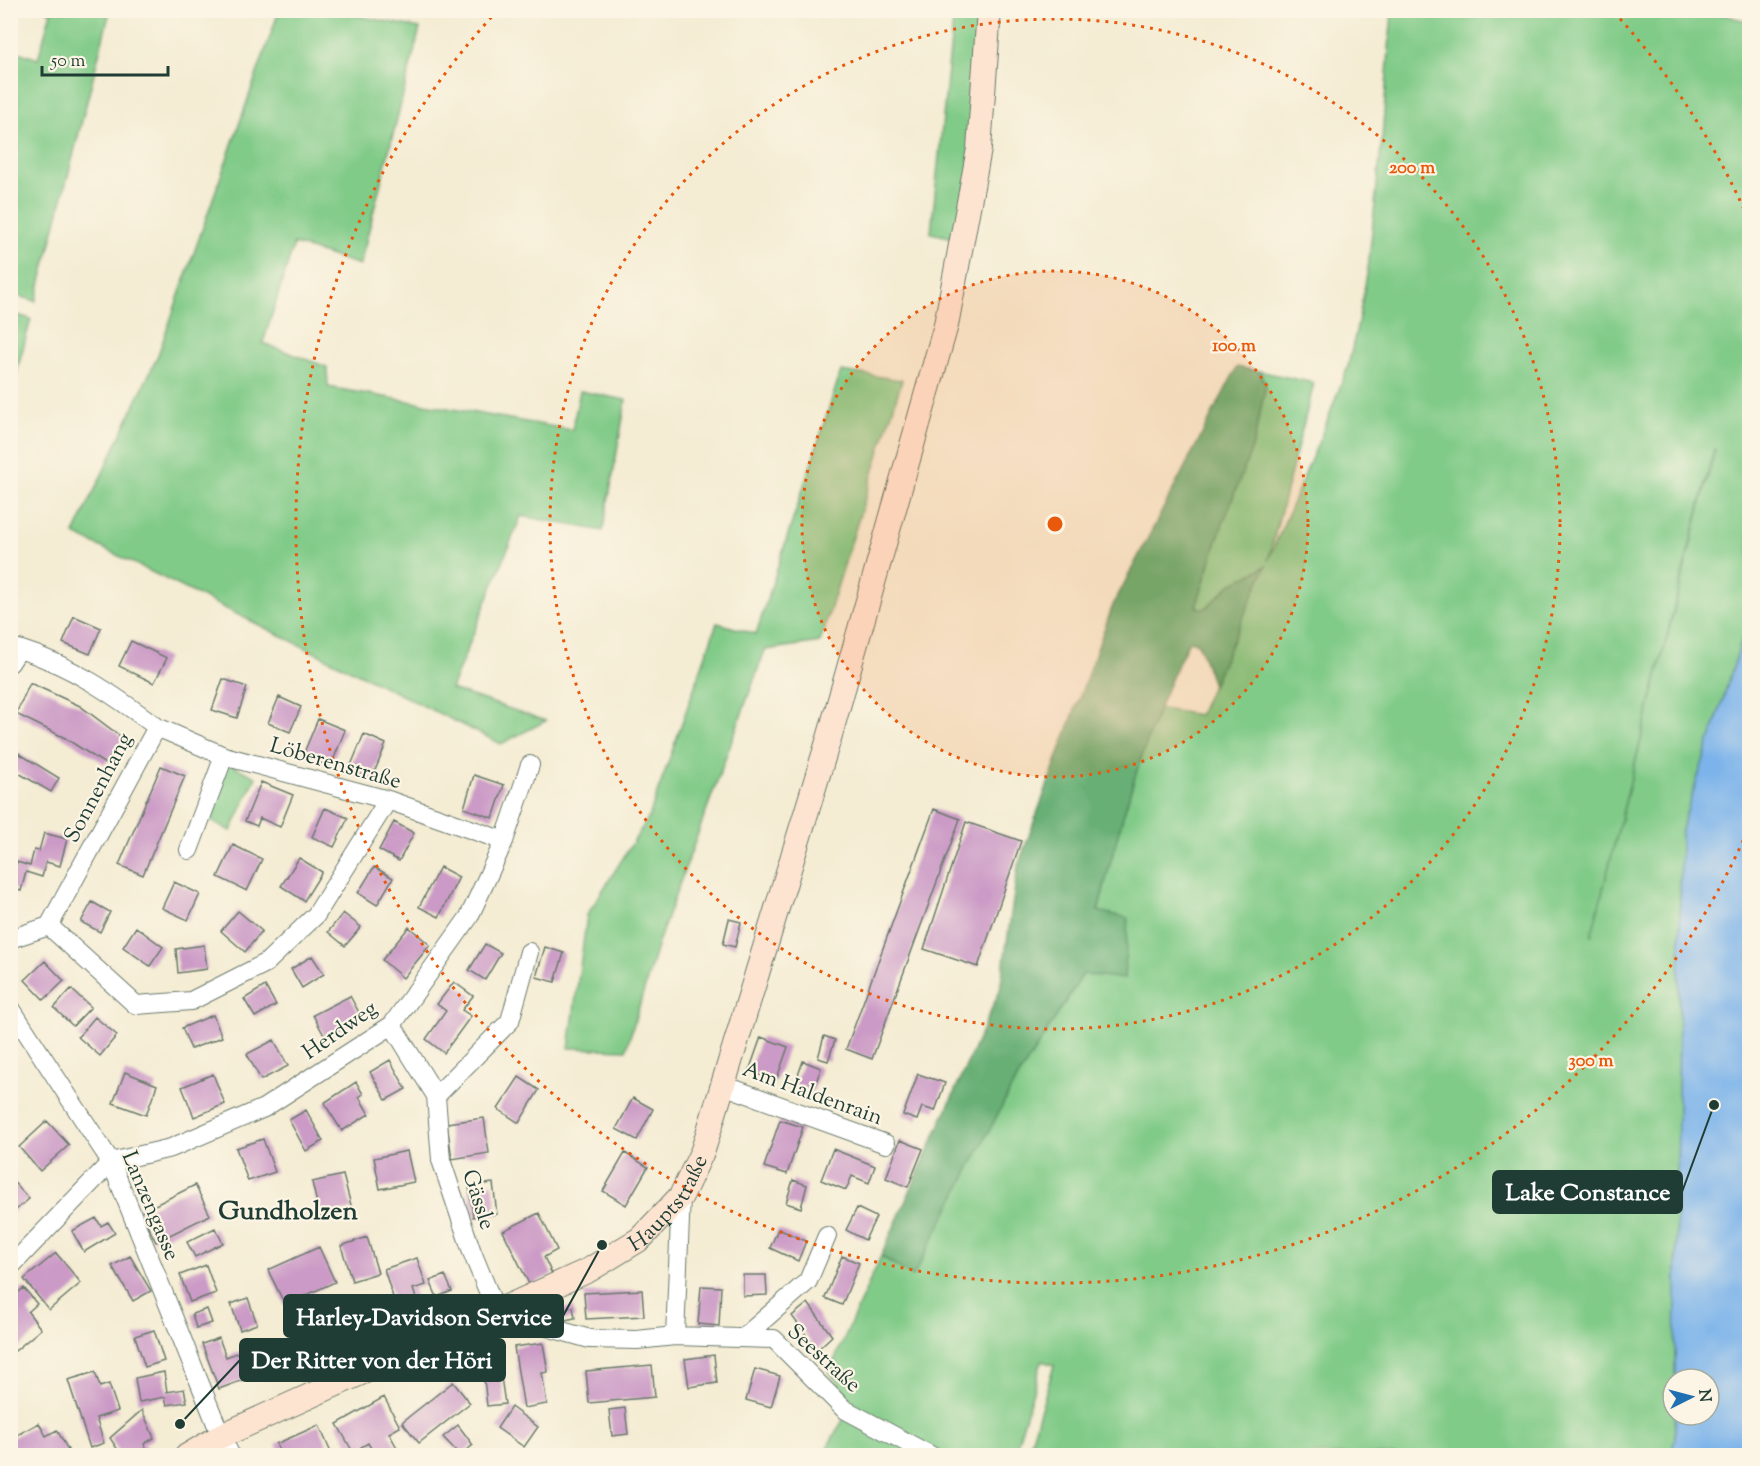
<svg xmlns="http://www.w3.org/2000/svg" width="1760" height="1466" font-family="'Sorts Mill Goudy',serif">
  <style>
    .green { fill: #81cb88; stroke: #50845e; stroke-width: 1.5; fill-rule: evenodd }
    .forest { fill: #68af74; stroke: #447654; stroke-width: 1.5 }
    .water { fill: #7bb3ea; stroke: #4d788f; stroke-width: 1.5 }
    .building { fill: #cb9ac6 }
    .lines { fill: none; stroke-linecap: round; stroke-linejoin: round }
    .minor-casing { stroke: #6a7a6c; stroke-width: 20 }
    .secondary-casing { stroke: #6a7a6c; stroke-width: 26 }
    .minor { stroke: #fff; stroke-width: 18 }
    .secondary { stroke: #fde4d1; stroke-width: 24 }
    .ring { fill: none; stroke: #e8590c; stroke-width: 3; stroke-dasharray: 3 6 }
    .labels { text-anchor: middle; stroke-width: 4.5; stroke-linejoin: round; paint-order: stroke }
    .street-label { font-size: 22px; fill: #1f3d34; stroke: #fcf5e5 }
    .quarter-label { font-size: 26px; font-weight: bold; fill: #1f3d34; stroke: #fcf5e5 }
    .centre { fill: #e8590c; stroke: #fcf5e5; stroke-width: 3 }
    .ring-label { font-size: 18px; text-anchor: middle; font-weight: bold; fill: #e8590c; stroke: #fcf5e5; stroke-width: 4.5; stroke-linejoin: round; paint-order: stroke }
    .leader { fill: none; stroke: #1f3d34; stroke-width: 2 }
    .callout-dot { fill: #1f3d34; stroke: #fcf5e5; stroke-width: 2 }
    .callout { fill: #1f3d34; stroke: #1f3d34; stroke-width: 2 }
    .callout-label { font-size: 24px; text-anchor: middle; font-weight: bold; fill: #fff }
  </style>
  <rect width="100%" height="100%" fill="#fcf5e5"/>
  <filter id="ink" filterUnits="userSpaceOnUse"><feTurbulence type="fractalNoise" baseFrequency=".0167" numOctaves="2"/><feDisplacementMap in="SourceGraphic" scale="12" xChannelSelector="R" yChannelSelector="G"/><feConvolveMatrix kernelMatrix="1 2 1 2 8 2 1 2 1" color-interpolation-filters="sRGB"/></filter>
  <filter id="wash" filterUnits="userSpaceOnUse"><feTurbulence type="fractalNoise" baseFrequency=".008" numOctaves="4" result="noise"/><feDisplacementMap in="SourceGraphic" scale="24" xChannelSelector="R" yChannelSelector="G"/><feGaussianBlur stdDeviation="1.35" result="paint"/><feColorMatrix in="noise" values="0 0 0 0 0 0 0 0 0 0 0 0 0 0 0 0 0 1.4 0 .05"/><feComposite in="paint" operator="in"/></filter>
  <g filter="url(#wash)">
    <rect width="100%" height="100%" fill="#f4ecd3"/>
    <!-- green -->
    <path class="green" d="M 1708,10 L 1749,22 L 1749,618 L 1681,830 L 1675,1379 L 1673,1379 L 1675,1438 L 1671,1455 L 1027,1455 L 1054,1365 L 1042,1361 L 1014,1455 L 822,1456 L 853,1403 L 829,1372 L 881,1256 L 913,1276 L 1013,1085 L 1083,974 L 1120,823 L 1157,708 L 1199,715 L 1265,567 L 1231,584 L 1205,609 L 1196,607 L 1266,385 L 1259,371 L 1314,383 L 1268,561 L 1324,429 L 1348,366 L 1358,323 L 1368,269 L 1382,139 L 1392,11 ZM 1714,449 L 1715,449 L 1591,937 Z
      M 47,11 L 110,11 L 36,301 L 11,294 L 10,49 L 38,59 L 51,12 Z
      M 279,11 L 334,11 L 420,28 L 360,265 L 294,244 L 263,343 L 327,367 L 328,387 L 572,430 L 580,391 L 626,400 L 603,531 L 521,516 L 451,689 L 546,721 L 501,744 L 74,534 L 158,355 Z
      M 954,11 L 989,11 L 962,240 L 931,233 Z
      M 11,313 L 31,319 L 11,393 L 10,313 Z
      M 841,371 L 902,380 L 820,642 L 765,650 L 659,940 L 626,1050 L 569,1048 L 587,915 L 649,817 L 717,623 L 756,634 Z
      M 227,763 L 256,777 L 231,831 L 205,818 Z"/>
    <!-- forest -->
    <path class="forest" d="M 1237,367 L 1259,371 L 1266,385 L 1253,445 L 1219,534 L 1196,607 L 1205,609 L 1231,584 L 1266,566 L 1213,685 L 1198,643 L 1189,641 C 1146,727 1121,819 1098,911 L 1128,918 L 1124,979 L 1083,974 L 1013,1085 L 913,1277 L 881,1256 L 1000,990 L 1018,866 L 1113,605 Z"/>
    <!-- water -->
    <path class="water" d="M 1749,618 L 1749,1455 L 1671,1455 L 1675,1438 L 1675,1415 L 1709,1415 L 1709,1379 L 1675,1379 L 1681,830 Z"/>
    <g id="blocks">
      <!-- building -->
      <path class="building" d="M 74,616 L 101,628 L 90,654 L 63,643 Z
        M 131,641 L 167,658 L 154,683 L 119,666 Z
        M 223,679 L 247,687 L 237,718 L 212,710 Z
        M 30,683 L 80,706 L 124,739 L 105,764 L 65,738 L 16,714 Z
        M 279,697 L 301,707 L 290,732 L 268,723 Z
        M 318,719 L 345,730 L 331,766 L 303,755 Z
        M 364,734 L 386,744 L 371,780 L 349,770 Z
        M 10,748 L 59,778 L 51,792 L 10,768 Z
        M 161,766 L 185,776 L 143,875 L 119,865 Z
        M 474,775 L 504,785 L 493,818 L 464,808 Z
        M 261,782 L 293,795 L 280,827 L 260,818 L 257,826 L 245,821 Z
        M 325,808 L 348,818 L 334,847 L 312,837 Z
        M 934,809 L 960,819 L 872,1059 L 846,1049 Z
        M 394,822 L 414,833 L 399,861 L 379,850 Z
        M 966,822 L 1021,841 L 978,967 L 924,949 Z
        M 44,833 L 67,839 L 60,866 L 46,862 L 42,877 L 26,872 L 21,891 L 10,888 L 10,871 L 14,872 L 17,862 L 30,866 L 34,850 L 39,851 Z
        M 233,845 L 262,859 L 247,891 L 218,877 Z
        M 299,858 L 322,872 L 304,901 L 281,886 Z
        M 374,867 L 393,878 L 377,905 L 358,893 Z
        M 440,867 L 459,877 L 439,917 L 419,907 Z
        M 174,882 L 200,894 L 188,920 L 162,908 Z
        M 92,902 L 110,912 L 100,932 L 81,922 Z
        M 238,911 L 262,931 L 245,952 L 221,931 Z
        M 343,913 L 361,927 L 345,946 L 328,932 Z
        M 729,919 L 741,922 L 735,947 L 723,944 Z
        M 136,927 L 163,947 L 150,966 L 123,947 Z
        M 409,927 L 430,945 L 403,978 L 382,960 Z
        M 485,944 L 501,953 L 485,980 L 469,970 Z
        M 204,945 L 207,969 L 178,973 L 176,949 Z
        M 545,947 L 564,953 L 555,982 L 536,977 Z
        M 312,956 L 324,974 L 302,988 L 291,969 Z
        M 45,961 L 64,981 L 44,1000 L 25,980 Z
        M 454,982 L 473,996 L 462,1010 L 471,1016 L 444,1053 L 426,1039 L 446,1011 L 437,1004 Z
        M 265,986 L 276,1005 L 255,1017 L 244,999 Z
        M 71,989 L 91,1007 L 73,1026 L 54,1008 Z
        M 350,996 L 362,1018 L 325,1037 L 313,1015 Z
        M 213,1015 L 222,1037 L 191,1049 L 182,1028 Z
        M 95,1017 L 117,1035 L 100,1056 L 78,1037 Z
        M 824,1036 L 835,1040 L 828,1061 L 818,1058 Z
        M 761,1037 L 788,1047 L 776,1081 L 749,1071 Z
        M 274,1040 L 288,1066 L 261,1080 L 247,1054 Z
        M 390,1060 L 406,1089 L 386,1100 L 370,1072 Z
        M 803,1061 L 821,1068 L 813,1091 L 795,1084 Z
        M 125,1072 L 157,1085 L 146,1115 L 113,1103 Z
        M 213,1074 L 225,1104 L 194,1117 L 182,1087 Z
        M 918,1074 L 945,1083 L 935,1111 L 922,1107 L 917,1120 L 903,1115 Z
        M 519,1077 L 539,1090 L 519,1123 L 498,1109 Z
        M 356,1082 L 363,1094 L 359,1097 L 369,1114 L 342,1131 L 324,1103 Z
        M 633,1098 L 653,1109 L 637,1140 L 616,1129 Z
        M 306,1110 L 323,1141 L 306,1151 L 289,1120 Z
        M 484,1118 L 489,1153 L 452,1159 L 447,1123 Z
        M 780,1120 L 803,1127 L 787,1174 L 764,1167 Z
        M 47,1121 L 69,1145 L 40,1171 L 19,1147 Z
        M 263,1139 L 275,1172 L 248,1181 L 236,1148 Z
        M 900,1140 L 923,1149 L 908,1187 L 886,1178 Z
        M 833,1149 L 875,1166 L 869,1183 L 852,1176 L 846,1190 L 821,1180 Z
        M 407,1151 L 414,1182 L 380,1189 L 374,1158 Z
        M 625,1153 L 648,1167 L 626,1205 L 603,1191 Z
        M 343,1175 L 352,1209 L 320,1217 L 312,1182 Z
        M 10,1178 L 29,1199 L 10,1215 Z
        M 793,1180 L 807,1185 L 801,1208 L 786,1203 Z
        M 493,1183 L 497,1214 L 473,1217 L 469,1186 Z
        M 195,1185 L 210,1215 L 156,1242 L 141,1212 Z
        M 857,1208 L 876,1217 L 865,1240 L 846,1230 Z
        M 539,1213 L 557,1250 L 544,1257 L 552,1274 L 530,1286 L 503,1231 Z
        M 96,1218 L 101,1226 L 108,1222 L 115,1233 L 84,1252 L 72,1231 Z
        M 215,1228 L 223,1243 L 195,1257 L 187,1242 Z
        M 778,1229 L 806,1241 L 798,1261 L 770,1248 Z
        M 367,1237 L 378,1273 L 352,1281 L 341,1246 Z
        M 319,1247 L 335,1282 L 285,1305 L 268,1270 Z
        M 56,1253 L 81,1283 L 49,1310 L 24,1279 Z
        M 130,1256 L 151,1291 L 133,1301 L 112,1266 Z
        M 842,1256 L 859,1263 L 842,1305 L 825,1298 Z
        M 417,1258 L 426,1285 L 413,1289 L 426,1329 L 405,1335 L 384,1269 Z
        M 206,1265 L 216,1293 L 190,1302 L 180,1275 Z
        M 445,1275 L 452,1291 L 437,1297 L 430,1281 Z
        M 743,1275 L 766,1275 L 767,1295 L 743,1296 Z
        M 701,1286 L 721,1287 L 719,1326 L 698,1324 Z
        M 24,1288 L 37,1304 L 28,1312 L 41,1329 L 15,1351 L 10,1345 L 10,1299 Z
        M 642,1290 L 644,1316 L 586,1319 L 584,1293 Z
        M 248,1298 L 257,1324 L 240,1330 L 231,1304 Z
        M 808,1303 L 832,1336 L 817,1350 L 792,1316 Z
        M 573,1307 L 575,1318 L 560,1321 L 558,1310 Z
        M 207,1309 L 212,1323 L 196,1328 L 192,1314 Z
        M 318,1314 L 332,1348 L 308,1358 L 293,1325 Z
        M 154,1330 L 164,1361 L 145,1367 L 135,1336 Z
        M 219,1338 L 226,1357 L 266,1342 L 275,1368 L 219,1389 L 202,1344 Z
        M 543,1343 L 548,1372 L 542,1373 L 547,1404 L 524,1408 L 514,1347 Z
        M 714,1355 L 717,1383 L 689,1387 L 685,1359 Z
        M 652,1365 L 655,1397 L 589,1403 L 586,1371 Z
        M 755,1369 L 780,1376 L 771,1407 L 746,1400 Z
        M 95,1372 L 100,1387 L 109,1384 L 118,1411 L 96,1418 L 104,1443 L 90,1448 L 68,1380 Z
        M 164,1372 L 167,1392 L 184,1389 L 187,1402 L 167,1405 L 165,1397 L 139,1402 L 135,1378 Z
        M 501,1377 L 505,1404 L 487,1406 L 484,1379 Z
        M 453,1382 L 470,1403 L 419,1443 L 402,1422 Z
        M 384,1397 L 400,1427 L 389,1433 L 401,1455 L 375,1455 L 368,1443 L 353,1452 L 337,1424 Z
        M 511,1407 L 538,1427 L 524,1447 L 497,1428 Z
        M 625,1408 L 628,1434 L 612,1436 L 609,1410 Z
        M 142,1410 L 154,1438 L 144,1444 L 150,1455 L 109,1455 L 118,1450 L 110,1438 Z
        M 39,1423 L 46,1436 L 57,1430 L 68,1450 L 58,1455 L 15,1455 L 10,1447 L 10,1439 Z
        M 319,1425 L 332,1455 L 281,1455 L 276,1444 Z
        M 458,1425 L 473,1445 L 460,1455 L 443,1437 Z"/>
    </g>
  </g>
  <g filter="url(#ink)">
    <use href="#blocks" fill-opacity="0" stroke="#6a7a6c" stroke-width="1.5"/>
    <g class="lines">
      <!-- minor casing -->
      <g class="minor-casing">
        <path id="minor" d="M 10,663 L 19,649 C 71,665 114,695 157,727 L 49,926 L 10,939
          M 157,727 L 224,756 L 388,800 L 504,841
          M 189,850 L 224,756
          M 49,926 L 136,1005 L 191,1001 L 266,963 L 316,915 L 388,800
          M 10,1007 L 111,1162 L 221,1436 L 231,1456
          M 392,1025 L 436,1096 L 441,1160 L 472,1252 L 497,1313 L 590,1339 L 637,1340 L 675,1336 L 774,1339 L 844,1409 L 932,1456
          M 723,1085 L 886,1144
          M 436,1096 L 510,1021 L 529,952
          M 111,1162 L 171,1148 L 264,1108 L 392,1025 L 469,917 L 504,841 L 530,765
          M 10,1267 L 111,1162
          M 675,1336 L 681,1196
          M 744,1337 L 808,1281 L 827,1236"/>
      </g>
      <!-- secondary casing -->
      <g class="secondary-casing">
        <g id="secondary">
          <path id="s1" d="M 187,1456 L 221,1436 L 589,1270 L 640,1239 L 681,1196 L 703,1150 L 830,735 L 946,325 L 979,149 L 989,10"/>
        </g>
      </g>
      <!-- minor -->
      <use href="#minor" class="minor"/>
      <!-- secondary -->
      <use href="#secondary" class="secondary"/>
    </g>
  </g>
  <!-- distance rings -->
  <circle cx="1055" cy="524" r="253" fill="#e8590c" fill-opacity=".12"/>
  <g class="ring">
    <circle cx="1055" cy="524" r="253"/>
    <circle cx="1055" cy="524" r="505"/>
    <path d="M1747 832A758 758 0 1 1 496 12M1614 12A758 758 0 0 1 1747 216"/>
  </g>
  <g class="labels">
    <!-- street labels -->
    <g class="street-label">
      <text transform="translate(336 762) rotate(16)" y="8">Löberenstraße</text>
      <text transform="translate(97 787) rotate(-62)" y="8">Sonnenhang</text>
      <text transform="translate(339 1029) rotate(-35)" y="8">Herdweg</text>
      <text transform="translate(813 1092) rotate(20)" y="8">Am Haldenrain</text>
      <text dy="8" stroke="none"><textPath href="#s1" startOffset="549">Hauptstraße</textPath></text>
      <text transform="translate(480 1199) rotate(72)" y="8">Gässle</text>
      <text transform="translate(152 1205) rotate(67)" y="8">Lanzengasse</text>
      <text transform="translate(825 1357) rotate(42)" y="8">Seestraße</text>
    </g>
    <!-- quarter labels -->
    <g class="quarter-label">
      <text x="288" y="1219">Gundholzen</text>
    </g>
  </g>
  <circle cx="1055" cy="524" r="9" class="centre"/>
  <g class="ring-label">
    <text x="1412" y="173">200 m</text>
    <text x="1234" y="351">100 m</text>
    <text x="1591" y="1066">300 m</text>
  </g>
  <!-- callouts -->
  <path class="leader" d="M1714 1105L1682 1192M602 1245L563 1316M180 1424L240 1360"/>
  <g class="callout-dot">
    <circle cx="1714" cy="1105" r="6"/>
    <circle cx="602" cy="1245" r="6"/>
    <circle cx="180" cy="1424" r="6"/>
  </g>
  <g class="callout">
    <rect x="1493" y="1171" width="189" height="42" rx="6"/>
    <rect x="284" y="1295" width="279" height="42" rx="6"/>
    <rect x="240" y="1339" width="265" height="42" rx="6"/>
  </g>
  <g class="callout-label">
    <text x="1588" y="1200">Lake Constance</text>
    <text x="424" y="1325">Harley-Davidson Service</text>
    <text x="372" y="1368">Der Ritter von der Höri</text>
  </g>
  <!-- margin -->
  <rect width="1760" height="1466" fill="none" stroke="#fcf5e5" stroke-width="36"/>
  <!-- north arrow -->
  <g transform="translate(1691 1397) rotate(84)"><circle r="28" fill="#fcf5e5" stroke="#a4ab9e" stroke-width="1.5"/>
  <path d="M0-4.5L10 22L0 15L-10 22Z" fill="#1f6fb2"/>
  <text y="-9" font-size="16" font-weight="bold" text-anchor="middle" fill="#1f3d34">N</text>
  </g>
  <!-- scale -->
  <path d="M42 66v9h126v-9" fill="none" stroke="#1f3d34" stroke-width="3"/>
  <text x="51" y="66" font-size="18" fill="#1f3d34" stroke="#fcf5e5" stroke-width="4.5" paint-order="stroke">50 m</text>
</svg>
